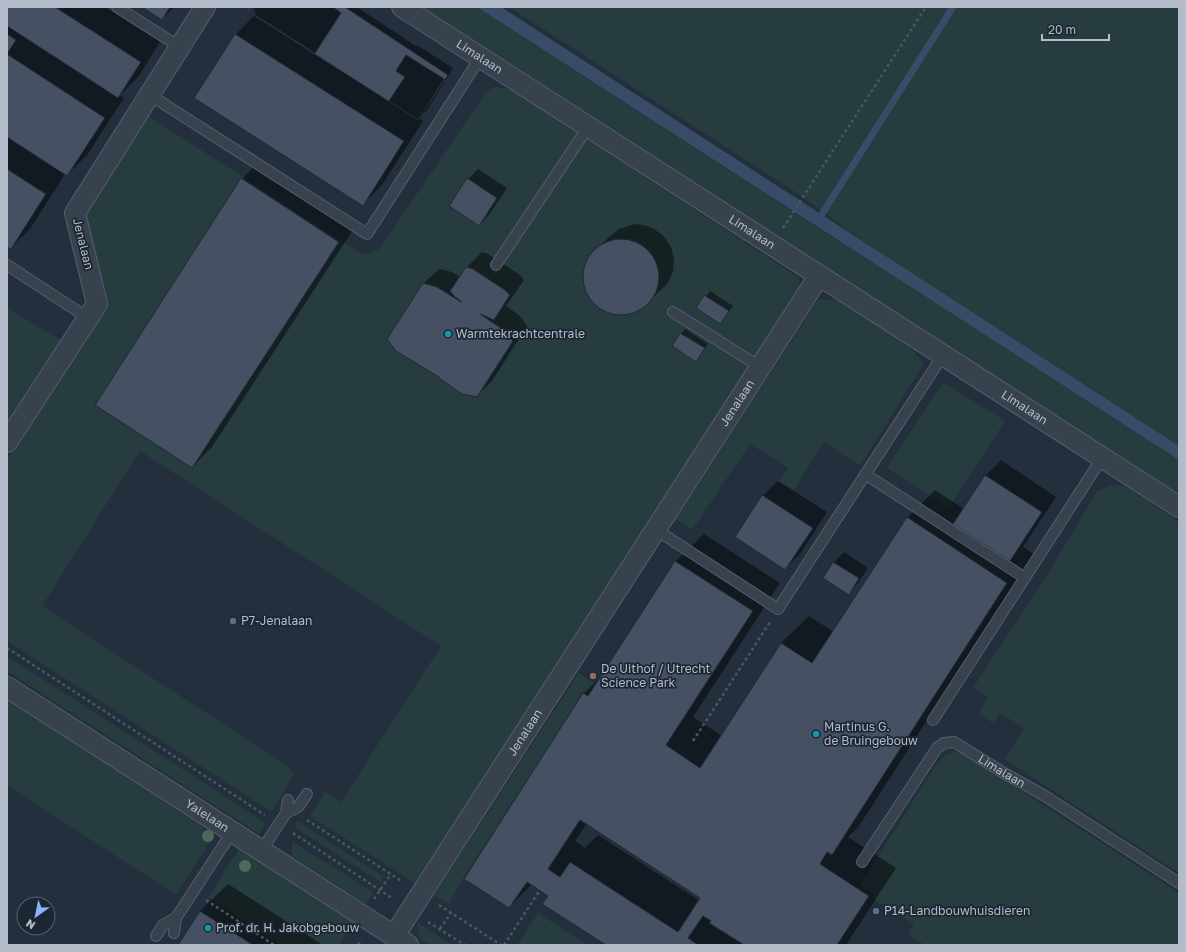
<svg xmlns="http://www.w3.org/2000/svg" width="1186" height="952" font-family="'Golos Text',sans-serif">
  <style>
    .green { fill: #263c3f }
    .water { fill: #394c67 }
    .shadow { fill: #0007; fill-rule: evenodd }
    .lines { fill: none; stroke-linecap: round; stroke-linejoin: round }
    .stream { stroke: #394c67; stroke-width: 7 }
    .building { fill: #455162; stroke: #1f2835; fill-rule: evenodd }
    .lane-casing { stroke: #565f6c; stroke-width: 12 }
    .street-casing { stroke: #565f6c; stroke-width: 22 }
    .path { stroke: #44595c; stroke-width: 2.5; stroke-dasharray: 3 3; stroke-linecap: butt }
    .lane { stroke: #38414e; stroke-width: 10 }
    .street { stroke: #38414e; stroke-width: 20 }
    .tree { fill: #4b6a5d }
    .culture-dot { fill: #0f9aa8; stroke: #1d2633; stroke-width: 1.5 }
    .service-dot { fill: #5c6f8a; stroke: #1d2633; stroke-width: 1.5 }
    .education-dot { fill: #8d6e63; stroke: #1d2633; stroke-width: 1.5 }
    .labels { text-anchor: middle; stroke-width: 3.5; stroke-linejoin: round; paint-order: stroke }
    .street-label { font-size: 12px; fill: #b4bcc9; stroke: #1d2633 }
    .poi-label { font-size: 12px; fill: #b4bcc9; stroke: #1d2633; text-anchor: start }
  </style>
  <rect width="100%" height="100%" fill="#242f3e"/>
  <!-- green -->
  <path class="green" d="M 420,7 L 477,7 L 834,238 L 877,251 L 800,195 L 509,7 L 1179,7 L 1179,498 Z
    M 492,87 L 498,87 L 511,90 L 789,271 L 799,279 L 800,290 L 416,884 L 310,816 L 325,792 L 341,802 L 441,646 L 140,451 L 42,606 L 288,766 L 294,775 L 272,812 L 7,641 L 7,459 L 106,306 L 85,214 L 147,115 L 362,254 C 370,254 374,253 381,247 L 484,95 Z
    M 836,299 C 861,315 910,340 924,364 L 860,466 L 824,442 L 794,490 L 779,482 L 788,468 L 750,444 L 692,530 L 676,519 L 818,300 Z
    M 7,308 L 60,340 L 7,420 Z
    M 945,383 L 1005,421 L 949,508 L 887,468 L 940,386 Z
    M 1111,485 L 1125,486 L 1179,522 L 1179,873 L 1007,761 L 1005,758 L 1024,728 L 1000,713 L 993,723 L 978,713 L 988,697 L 973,688 L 1048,574 L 1097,492 Z
    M 7,656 L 266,823 L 259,834 L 7,671 Z
    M 579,673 L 595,684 L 588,696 L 583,693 L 462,880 L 449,904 L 434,895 Z
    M 7,698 L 214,835 L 176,895 L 7,785 Z
    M 956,751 L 968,756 L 1179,893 L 1179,945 L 925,945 L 908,934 L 914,924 L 872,898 L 874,895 L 860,885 L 936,765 L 945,756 Z
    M 298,821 L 384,877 L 380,882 L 294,827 Z
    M 292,841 L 374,893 L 366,904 L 292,856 Z
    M 239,849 L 353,923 L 339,945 L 281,945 L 208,897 Z
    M 538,913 L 587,945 L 517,945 Z
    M 417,922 L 452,945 C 433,945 416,947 417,922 Z"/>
  <!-- water -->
  <path class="water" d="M 477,7 L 501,7 L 1179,446 L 1179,460 Z"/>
  <!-- shadow -->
  <path class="shadow" d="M 7,7 L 105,7 L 160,42 L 138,77 L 120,95 L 124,98 L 87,155 L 67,175 L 65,174 L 30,229 L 10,248 L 7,246 Z
    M 144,7 L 174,7 L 162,19 Z
    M 253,7 L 357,7 L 416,46 L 417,45 L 453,68 L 428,109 L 419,118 L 423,121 L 382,185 L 362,205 L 195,97 L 236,34 L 256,14 Z
    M 261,159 L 358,222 L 212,447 L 192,467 L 242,179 Z
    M 478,169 L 507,188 L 489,215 L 479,225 L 468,179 Z
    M 634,224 L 643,225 L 652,228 L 663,235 L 671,247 L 674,260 L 673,272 L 667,284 L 641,309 L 627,314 L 611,313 L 600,308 L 589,297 L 584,282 L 585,267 L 593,253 L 609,237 L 619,229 Z
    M 482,252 L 488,254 L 520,275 L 524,280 L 506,306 L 519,315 L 527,326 L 492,381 L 476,396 L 423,284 L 439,269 L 452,272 L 460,277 L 467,267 Z
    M 710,291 L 733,306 L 721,322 L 698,307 Z
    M 685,329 L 708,344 L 696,360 L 681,334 Z
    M 1001,460 L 1056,497 L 1023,547 L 1034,554 L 859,826 L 848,837 L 896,868 L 846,945 L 607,945 L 549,895 L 532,884 L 509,907 L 465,878 L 584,693 L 602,676 L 676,561 L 704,534 L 780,583 L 693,717 L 722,736 L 781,643 L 809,616 L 834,632 L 907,518 L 935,490 L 964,509 L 986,475 ZM 587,823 L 702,898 L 700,901 L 598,835 L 585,848 L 575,841 Z
    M 778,481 L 827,512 L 800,554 L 785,569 L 736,537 L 763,496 Z
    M 844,552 L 868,568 L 858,583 L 848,593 L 824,577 L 834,562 Z
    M 228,884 L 323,945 L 179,945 L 200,911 Z"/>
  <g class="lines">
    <!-- stream -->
    <path class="stream" d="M 822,214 L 953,7"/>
  </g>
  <!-- building -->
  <path class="building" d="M 7,7 L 55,7 L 141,62 L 118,98 L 7,26 Z
    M 142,7 L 170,7 L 162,20 Z
    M 250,7 L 345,7 L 448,75 L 418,120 L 247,11 Z
    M 252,7 L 333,7 L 341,13 L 315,53 L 249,11 Z
    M 7,34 L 16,40 L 7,54 Z
    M 235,34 L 404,141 L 363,206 L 194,98 Z
    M 7,54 L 105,118 L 67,176 L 7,137 Z
    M 406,55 L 444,79 L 418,120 L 389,101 L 405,77 L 396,71 Z
    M 7,169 L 46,194 L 11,249 L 7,247 Z
    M 241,178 L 339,242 L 192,468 L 95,405 Z
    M 467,178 L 497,198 L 479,226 L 449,206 Z
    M583 277a38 38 0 1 1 76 0a38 38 0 1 1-76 0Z
    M 466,267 L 473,269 L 505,290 L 510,295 L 494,320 L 480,314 L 504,330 L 513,341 L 477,397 L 462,394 L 439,378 L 439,377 L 396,351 L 387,339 L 423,283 L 437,287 L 461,302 L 461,301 L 455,297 L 450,291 Z
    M 704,295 L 729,311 L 720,324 L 696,308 Z
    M 680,333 L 705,348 L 696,362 L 672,346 Z
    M 985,475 L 1042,512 L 1010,561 L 953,524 Z
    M 762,495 L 813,528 L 785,570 L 735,537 Z
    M 907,517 L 1007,583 L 832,855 L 827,852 L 820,864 L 869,896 L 837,945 L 744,945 L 709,923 L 711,921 L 703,916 L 688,938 L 698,945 L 606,945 L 542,904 L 548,896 L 527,882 L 509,908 L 464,879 L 583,693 L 588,696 L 675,561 L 753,611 L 666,745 L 700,768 L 781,643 L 812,663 ZM 580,820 L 700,898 L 678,932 L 570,862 L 560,877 L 548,869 Z
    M 833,562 L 859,578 L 849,595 L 823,578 Z
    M 200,911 L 253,945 L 178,945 Z"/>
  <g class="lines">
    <!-- lane casing -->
    <g class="lane-casing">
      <g id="lane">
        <path d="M 117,7 L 180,47"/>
        <path d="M 150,95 L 367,234 L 480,58"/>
        <path d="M 7,265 L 88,318"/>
        <path d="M 496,265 L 588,127"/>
        <path d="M 673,312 L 760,367"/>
        <path d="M 865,474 L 1025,578"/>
        <path d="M 655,529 L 778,609 L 943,355"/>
        <path d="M 933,720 L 1102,458"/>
        <path d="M 286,813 L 298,807 L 307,794"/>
        <path d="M 261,851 L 286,813 L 288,800"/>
        <path id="s1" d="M 862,862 L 937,748 L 944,743 L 954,742 L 1004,773 L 1045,796 L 1179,883"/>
        <path d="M 174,933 L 176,918"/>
        <path d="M 156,936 L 163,925 L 176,918 L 232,832"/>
      </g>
    </g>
    <!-- street casing -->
    <g class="street-casing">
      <g id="street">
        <path id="s2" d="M 402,7 L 1179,507"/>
        <path d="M 7,442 L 97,304 L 75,213 L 205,7"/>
        <path id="s3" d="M 7,687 L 408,945"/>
        <path id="s4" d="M 394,936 L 819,276"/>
      </g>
    </g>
    <!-- path -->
    <path class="path" d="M 783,228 L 926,7
      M 7,648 L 265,815
      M 693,741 L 770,622
      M 307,820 L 403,882
      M 293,833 L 392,898
      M 374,899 L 391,874
      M 206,900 L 274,945
      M 439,905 L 501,945
      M 428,922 L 465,945
      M 440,929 L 451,913
      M 358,945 L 362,940
      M 504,945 L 540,890"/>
    <!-- lane -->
    <use href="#lane" class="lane"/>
    <!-- street -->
    <use href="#street" class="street"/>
  </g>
  <!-- trees -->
  <g class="tree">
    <circle cx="208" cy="836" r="6"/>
    <circle cx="245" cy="866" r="6"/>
  </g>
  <!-- markers -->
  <g class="culture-dot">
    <circle cx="448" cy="334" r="4"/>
    <circle cx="816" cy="734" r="4"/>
    <circle cx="208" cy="928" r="4"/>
  </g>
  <g class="service-dot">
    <circle cx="233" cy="621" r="4"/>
    <circle cx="876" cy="911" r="4"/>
  </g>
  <circle class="education-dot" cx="593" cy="676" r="4"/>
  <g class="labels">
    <!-- street labels -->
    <g class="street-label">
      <text dy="4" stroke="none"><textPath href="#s2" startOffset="92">Limalaan</textPath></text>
      <text dy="4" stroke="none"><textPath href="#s2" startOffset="416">Limalaan</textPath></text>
      <text transform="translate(83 244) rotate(76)" y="4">Jenalaan</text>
      <text dy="4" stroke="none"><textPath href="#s4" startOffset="634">Jenalaan</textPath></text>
      <text dy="4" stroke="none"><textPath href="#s2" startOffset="740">Limalaan</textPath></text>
      <text dy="4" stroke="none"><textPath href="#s4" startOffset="242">Jenalaan</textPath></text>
      <text dy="4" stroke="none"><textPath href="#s1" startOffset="211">Limalaan</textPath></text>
      <text dy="4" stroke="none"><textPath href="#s3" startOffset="238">Yalelaan</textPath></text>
    </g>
    <!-- poi labels -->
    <g class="poi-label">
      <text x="456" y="338">Warmtekrachtcentrale</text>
      <text x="241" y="625">P7-Jenalaan</text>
      <text x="601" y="673">De Uithof / Utrecht<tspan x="601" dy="14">Science Park</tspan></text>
      <text x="824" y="731">Martinus G.<tspan x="824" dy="14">de Bruingebouw</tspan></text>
      <text x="884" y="915">P14-Landbouwhuisdieren</text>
      <text x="216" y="932">Prof. dr. H. Jakobgebouw</text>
    </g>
  </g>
  <!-- border -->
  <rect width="1186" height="952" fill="none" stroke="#b4bcc9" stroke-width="16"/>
  <!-- north arrow -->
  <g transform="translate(36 916) rotate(213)"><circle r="19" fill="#1d2633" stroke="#59626f"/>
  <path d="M0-3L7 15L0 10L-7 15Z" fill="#8ab4f8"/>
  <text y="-6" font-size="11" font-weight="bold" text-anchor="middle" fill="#b4bcc9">N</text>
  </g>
  <!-- scale -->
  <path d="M1042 34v6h67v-6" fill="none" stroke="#b4bcc9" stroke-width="2"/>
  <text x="1048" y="34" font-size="12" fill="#b4bcc9" stroke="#1d2633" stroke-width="3" paint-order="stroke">20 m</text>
</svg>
